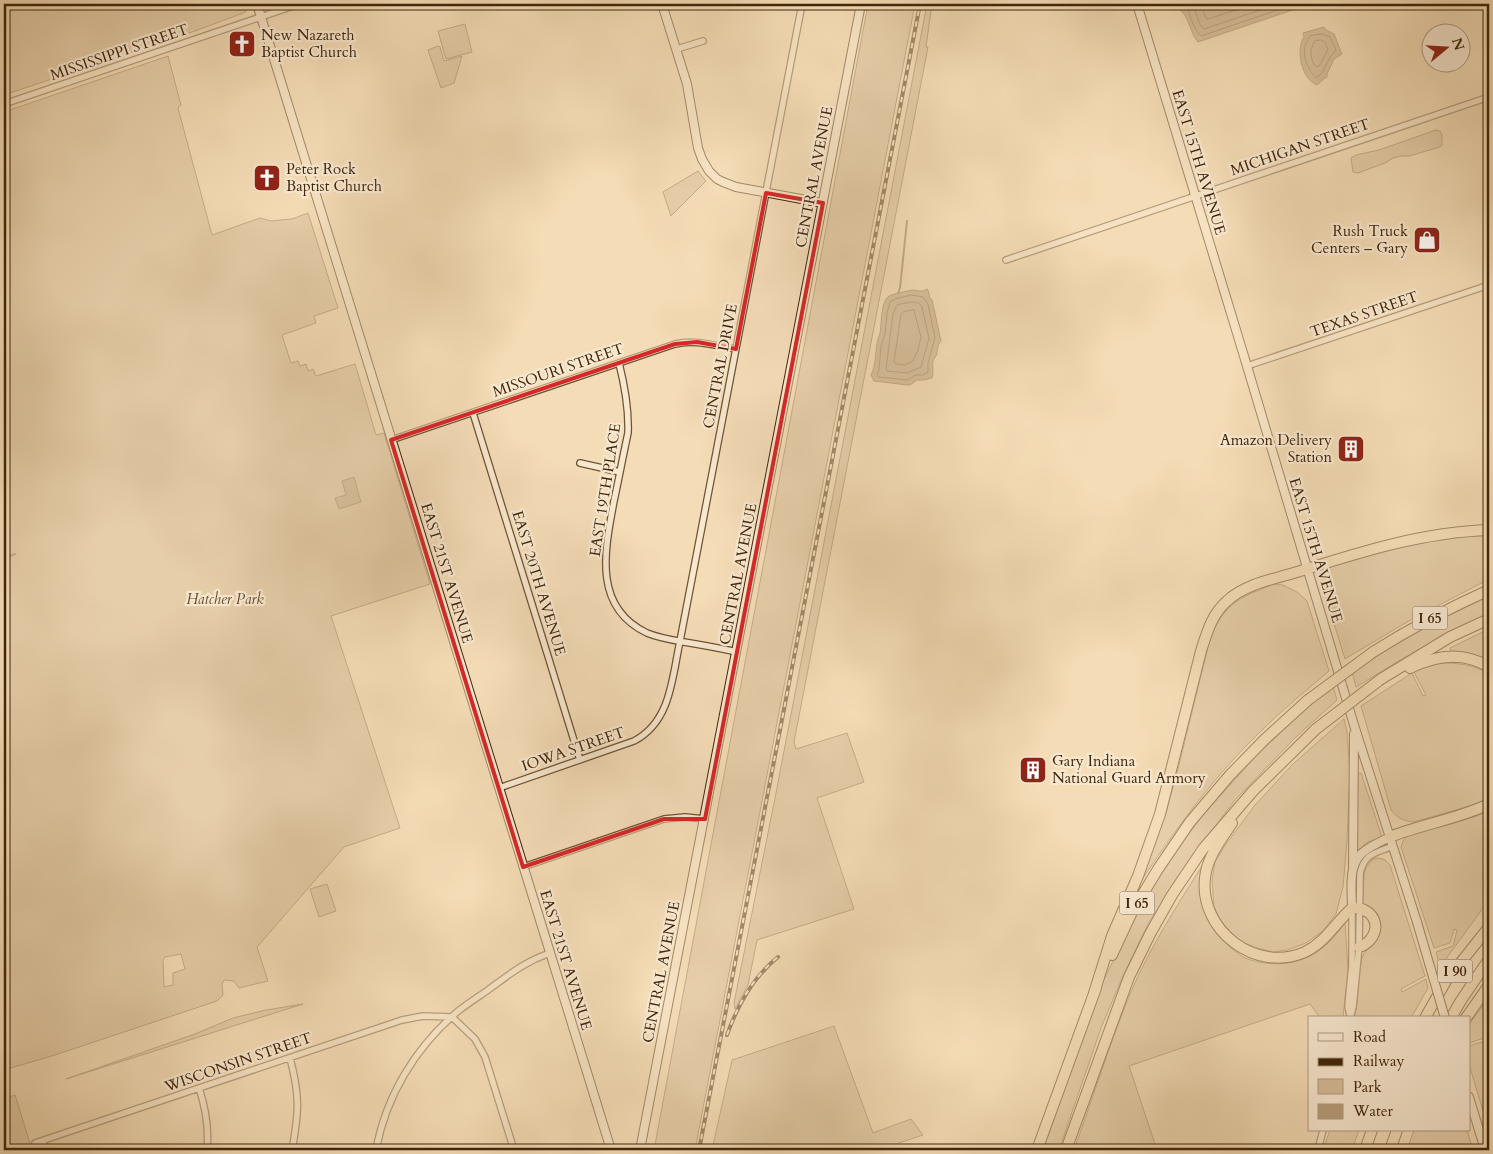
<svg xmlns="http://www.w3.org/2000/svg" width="1493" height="1154" font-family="Cardo,serif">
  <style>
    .green { fill: #d6bd9a; stroke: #8c7252; fill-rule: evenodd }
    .water { fill: #b79e7c; stroke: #886e4e }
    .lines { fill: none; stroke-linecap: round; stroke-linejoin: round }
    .shore { stroke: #7c6243; stroke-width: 1 }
    .stream { stroke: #886e4e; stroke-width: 2 }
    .street-casing { stroke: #6e5435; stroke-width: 8 }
    .secondary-casing { stroke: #41260a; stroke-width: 10 }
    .highway-casing { stroke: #41260a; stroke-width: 12 }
    .street { stroke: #f8e8d0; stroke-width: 5.5 }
    .secondary { stroke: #f8e8d0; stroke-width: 8 }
    .highway { stroke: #f4dcb7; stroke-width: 10 }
    .rail-casing { stroke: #41260a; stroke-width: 4 }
    .rail { stroke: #f8e8d0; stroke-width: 2; stroke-dasharray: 5.5; stroke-linecap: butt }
    .secondary-bridge-casing { stroke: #41260a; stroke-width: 10; stroke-linecap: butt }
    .highway-bridge-casing { stroke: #41260a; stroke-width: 12; stroke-linecap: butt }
    .secondary-bridge { stroke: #f8e8d0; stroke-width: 8 }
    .highway-bridge { stroke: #f4dcb7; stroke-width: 10 }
    .marked { fill: none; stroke: #d62828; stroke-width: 4; stroke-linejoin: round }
    .labels { text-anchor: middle; stroke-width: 4.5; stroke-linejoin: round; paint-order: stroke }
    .shield { fill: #f8e8d0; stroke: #786045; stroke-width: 1 }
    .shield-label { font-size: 14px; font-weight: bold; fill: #41260a }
    .poi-label { font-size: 15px; fill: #41260a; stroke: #f8e8d0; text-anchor: start }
    .street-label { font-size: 15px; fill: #41260a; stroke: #f8e8d0 }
    .park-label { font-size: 15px; font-style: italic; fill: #664c2e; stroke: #f8e8d0 }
  </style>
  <rect width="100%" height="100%" fill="#f4dcb7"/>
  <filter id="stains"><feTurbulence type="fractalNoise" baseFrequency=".004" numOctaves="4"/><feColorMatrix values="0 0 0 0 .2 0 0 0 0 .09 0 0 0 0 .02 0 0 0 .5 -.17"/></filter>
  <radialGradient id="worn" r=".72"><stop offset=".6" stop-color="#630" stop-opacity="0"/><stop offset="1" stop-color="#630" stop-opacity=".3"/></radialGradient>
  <!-- green -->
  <path class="green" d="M 20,4 L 244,4 L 246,12 L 195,31 L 4,95 L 4,9 Z
    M 868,4 L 915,4 L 695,1150 L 654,1150 Z
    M 927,4 L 932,4 L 926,47 L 928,47 L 794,742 L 796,749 L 847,733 L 864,782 L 817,798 L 854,909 L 757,940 L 748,985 L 735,1009 L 734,1003 L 776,793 Z
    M 465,24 L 472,52 L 446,59 L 438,31 Z
    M 438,46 L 440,47 L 444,61 L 462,56 L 454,83 L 441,88 L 428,50 Z
    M 168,56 L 181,105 L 178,108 L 212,235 L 260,218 L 271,221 L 292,219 L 308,213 L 338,308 L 314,316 L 316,323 L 282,335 L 291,363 L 298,361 L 300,366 L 306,364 L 308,371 L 313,369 L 316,376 L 355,364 L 376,435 L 384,433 L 430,584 L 331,616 L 400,828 L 344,847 L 257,947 L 268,981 L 239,988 L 234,981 L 224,980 L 222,984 L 223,995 L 217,1001 L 55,1055 L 4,1070 L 4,112 ZM 181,954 L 185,969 L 173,973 L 173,985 L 164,987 L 163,960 L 165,957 Z
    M 1436,130 L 1440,131 L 1442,135 L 1442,145 L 1440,147 L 1409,156 L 1401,156 L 1393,158 L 1385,163 L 1358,173 L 1353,172 L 1351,158 L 1356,155 L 1379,150 Z
    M 698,171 L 706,181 L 671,216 L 663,192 Z
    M 1489,535 L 1489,579 L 1407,622 L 1345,659 L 1319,575 L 1326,568 L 1393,549 L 1422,542 L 1452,538 Z
    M 1274,584 L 1283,585 L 1297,592 L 1307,601 L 1329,671 C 1307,690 1284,708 1263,729 C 1216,774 1177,827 1141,881 L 1166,813 L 1178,769 L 1210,639 C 1223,604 1241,597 1274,584 Z
    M 1489,596 L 1489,614 C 1443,634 1400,660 1356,687 L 1352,672 L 1419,630 Z
    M 1489,629 L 1489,661 L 1466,653 L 1451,651 L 1450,648 Z
    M 1439,663 C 1458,663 1473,664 1489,674 L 1489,798 L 1477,804 L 1413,822 C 1403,821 1398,818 1391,810 L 1361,706 L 1412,673 L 1423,696 L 1426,695 L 1414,672 L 1421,668 Z
    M 1333,686 L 1337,700 L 1296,737 L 1235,800 L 1191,858 L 1149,922 L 1123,976 L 1101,1028 L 1059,1150 L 1043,1150 L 1102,983 L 1141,906 L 1164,866 L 1203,815 L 1257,755 L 1295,718 Z
    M 1344,719 L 1347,732 L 1350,773 L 1347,840 L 1343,887 L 1336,914 L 1323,931 L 1306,943 L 1288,950 L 1273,952 L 1258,948 L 1244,943 L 1232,934 L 1221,921 L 1214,907 L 1212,880 L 1215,862 L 1224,847 L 1255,805 L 1293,764 Z
    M 1358,773 L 1361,773 L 1381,834 L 1379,838 L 1366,843 L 1360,849 L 1356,849 Z
    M 1489,810 L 1489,900 L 1440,967 L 1436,952 L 1453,946 L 1457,930 L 1454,929 L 1450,943 L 1434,948 L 1401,847 L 1403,841 L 1407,836 L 1477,816 Z
    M 1379,858 L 1385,860 L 1390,865 L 1425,976 L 1401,989 L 1402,992 L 1426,979 L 1428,988 L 1411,1018 L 1354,1018 C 1360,998 1357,977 1362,958 C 1366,946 1377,946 1380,928 L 1363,905 L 1364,874 L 1366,867 L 1373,859 Z
    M 1202,866 C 1202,873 1200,881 1200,888 C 1200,907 1209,923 1220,937 C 1226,944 1235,952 1243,957 C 1265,967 1296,966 1317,952 C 1329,944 1337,934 1345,922 L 1348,970 L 1343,1018 L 1320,1018 L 1310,1004 L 1129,1066 L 1157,1150 L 1074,1150 C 1092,1100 1108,1049 1128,999 C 1147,952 1175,909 1202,866 Z
    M 327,884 L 336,911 L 319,917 L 310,889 Z
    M 1489,998 L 1489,1131 L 1469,1064 L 1469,1046 L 1485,1041 L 1484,1038 L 1469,1043 L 1469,1024 Z
    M 303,1004 L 66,1079 L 195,1034 L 233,1018 L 266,1010 Z
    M 834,1026 L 873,1133 L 911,1119 L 923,1135 L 878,1150 L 712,1150 L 732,1060 Z
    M 15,1095 L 32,1150 L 4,1150 L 4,1099 Z
    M 1330,1130 L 1359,1130 L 1352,1150 L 1323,1150 Z
    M 1414,1130 L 1467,1130 L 1473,1150 L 1407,1150 Z"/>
  <!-- water -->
  <path class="water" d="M 1182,4 L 1310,4 L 1198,42 C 1190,33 1190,19 1181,11 L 1183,8 Z
    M 1324,27 L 1326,30 L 1334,34 L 1342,54 L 1334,59 L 1327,74 L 1327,77 L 1325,78 L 1317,85 C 1302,79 1295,51 1304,37 L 1303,33 Z
    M 927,289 L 928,290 L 930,298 L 932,300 L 941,341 C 937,346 938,348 937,353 C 937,356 934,358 933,361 C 932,367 934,371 932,378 L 924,380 L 917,380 L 910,385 L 907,385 L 874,381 L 871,375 C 876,365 875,355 877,344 C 877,341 879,337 880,333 C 882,324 880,302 889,296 C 892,294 908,291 912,290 C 918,290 921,293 927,289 Z
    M 354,477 L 361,502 L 339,509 L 335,498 L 346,495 L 342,481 Z"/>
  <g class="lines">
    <!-- shore -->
    <path class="shore" d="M 1187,4 C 1188,12 1194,30 1201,36 L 1295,4
      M 1193,4 L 1200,25 L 1204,29 L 1278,4
      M 1201,4 L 1206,18 L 1208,19 L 1254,4
      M 1322,34 L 1330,37 L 1336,50 L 1330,57 L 1322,73 L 1316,78 C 1308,70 1301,55 1306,43 C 1307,41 1308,39 1310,36 Z
      M 1321,40 L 1325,42 L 1328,49 L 1320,65 L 1316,67 C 1310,60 1309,49 1315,41 Z
      M 912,295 L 923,297 L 928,304 L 935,338 L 928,363 L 928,372 L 923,375 L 915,375 L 908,380 L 879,377 L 877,374 L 879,370 L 881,346 L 885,334 L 887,313 L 890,302 L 895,299 Z
      M 912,302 L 919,303 L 922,307 L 929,338 L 921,367 L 907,373 L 887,371 L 886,369 L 893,314 L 897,305 Z
      M 914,310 L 921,337 L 918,350 L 913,361 L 905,365 L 896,364 L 894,362 L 901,314 L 903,312 Z"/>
    <!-- stream -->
    <path class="stream" d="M 898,293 L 900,288 L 907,221
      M 4,558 L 15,554
      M 4,1141 L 7,1143 L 9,1150"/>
    <!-- street casing -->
    <g class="street-casing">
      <path id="street" d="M 677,49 L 703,41
        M 4,104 L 299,4
        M 1006,260 L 1489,97
        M 619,363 C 625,387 629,408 628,433 C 623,456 619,478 614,501 C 605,549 592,607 647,633 C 659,638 672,640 684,642 C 702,645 719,648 737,652
        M 1247,366 L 1489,285
        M 473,413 L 580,760
        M 391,440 L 675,344 C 695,339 716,346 736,349
        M 580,463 L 620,472
        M 499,788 L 634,741 C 671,722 672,678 680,641 L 802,4
        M 523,867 L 664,819 L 685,817 L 705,819
        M 1350,1016 L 1348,1006 L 1352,965 L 1352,908
        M 452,1017 L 475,1039 L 485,1057 L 514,1150
        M 1350,1018 L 1353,1007 L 1359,947 L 1360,874 C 1364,853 1376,853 1393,846
        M 290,1058 C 300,1096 299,1112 292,1150
        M 199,1088 C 206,1109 209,1128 207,1150
        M 43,1141 L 46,1150
        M 35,1143 L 402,1020 L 423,1016 L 452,1017
        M 376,1150 C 386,1096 415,1048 457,1012 C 467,1004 478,997 488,990 C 510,974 524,962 550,953
        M 503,1150 L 513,1147
        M 1318,1150 L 1323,1130"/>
    </g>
    <!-- secondary casing -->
    <g class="secondary-casing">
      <path id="secondary" d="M 257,4 L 611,1150
        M 662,4 L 687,84 L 698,148 L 702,159 L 709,171 L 717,179 L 723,182 L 736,187 L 823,203
        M 1137,4 L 1247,366 L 1354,725 L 1417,922
        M 1353,866 L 1354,734
        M 1352,908 C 1352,888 1347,862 1366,850 C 1373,845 1382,841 1390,837
        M 1469,1097 L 1485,1150
        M 640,1150 L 861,4"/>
    </g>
    <!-- highway casing -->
    <g class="highway-casing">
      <path id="highway" d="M 1373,652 C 1411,628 1449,608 1489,590
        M 1410,668 C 1436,655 1463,651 1489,667
        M 1381,679 L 1450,637 L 1489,619
        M 1232,823 C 1221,840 1207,857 1205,878 C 1199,930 1256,974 1305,952 C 1326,942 1336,922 1352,908 C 1356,908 1361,908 1364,910 C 1383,919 1376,942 1359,947
        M 1390,837 C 1422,824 1458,819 1489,804
        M 1112,955 L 1132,912 L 1158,869 L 1190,822 L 1230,775 L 1264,740 L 1308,700
        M 1094,993 L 1112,936 L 1138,876 L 1160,814 L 1201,651 C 1207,632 1212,614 1227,601 C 1245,584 1274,579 1297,572 C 1360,552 1423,532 1489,530
        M 1425,1018 L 1446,981 L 1489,927
        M 1451,1018 L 1460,1002 L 1489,959
        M 1466,1018 L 1489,985
        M 1037,1150 L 1096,988
        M 1066,1150 L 1129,977 L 1150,934 L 1172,895 L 1203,849 L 1253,791 L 1316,729
        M 1365,1150 L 1372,1130
        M 1390,1150 L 1397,1130"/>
    </g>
    <!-- street -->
    <use href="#street" class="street"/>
    <!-- secondary -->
    <use href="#secondary" class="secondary"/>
    <!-- highway -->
    <use href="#highway" class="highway"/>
    <!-- rail casing -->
    <g class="rail-casing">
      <path id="rail" d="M 727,1035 C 738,1004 753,977 778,957
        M 699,1150 L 920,4"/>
    </g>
    <!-- rail -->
    <use href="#rail" class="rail"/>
    <!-- secondary-bridge casing -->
    <g class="secondary-bridge-casing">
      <path id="secondary-bridge" d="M 1417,922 L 1445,1018"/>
    </g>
    <!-- highway-bridge casing -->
    <g class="highway-bridge-casing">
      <path id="highway-bridge" d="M 1308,700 L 1373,652
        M 1316,729 L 1381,679"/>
    </g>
    <!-- secondary-bridge -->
    <use href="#secondary-bridge" class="secondary-bridge"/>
    <!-- highway-bridge -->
    <use href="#highway-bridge" class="highway-bridge"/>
  </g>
  <!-- marked area -->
  <path d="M0 0H1493V1154H0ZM 766,193 L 823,203 L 705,819 L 664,819 L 523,867 L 391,440 L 675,344 L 697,342 L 736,349 Z" fill="#f4dcb7" fill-opacity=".55" fill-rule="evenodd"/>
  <path class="marked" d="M 766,193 L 823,203 L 705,819 L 664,819 L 523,867 L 391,440 L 675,344 L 697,342 L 736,349 Z"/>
  <!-- icons -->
  <defs>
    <g id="church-square" transform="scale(1.4375)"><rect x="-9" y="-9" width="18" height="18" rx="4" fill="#8f2418" stroke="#f8e8d0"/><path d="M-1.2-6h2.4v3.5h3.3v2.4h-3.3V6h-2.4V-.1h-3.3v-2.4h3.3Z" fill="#fff"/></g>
    <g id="shop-square" transform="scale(1.4375)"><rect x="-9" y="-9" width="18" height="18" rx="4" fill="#8f2418" stroke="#f8e8d0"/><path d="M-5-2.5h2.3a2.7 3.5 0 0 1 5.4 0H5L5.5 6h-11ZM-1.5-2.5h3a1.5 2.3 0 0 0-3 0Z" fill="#fff"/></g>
    <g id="building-square" transform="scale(1.4375)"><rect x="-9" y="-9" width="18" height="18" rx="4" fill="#8f2418" stroke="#f8e8d0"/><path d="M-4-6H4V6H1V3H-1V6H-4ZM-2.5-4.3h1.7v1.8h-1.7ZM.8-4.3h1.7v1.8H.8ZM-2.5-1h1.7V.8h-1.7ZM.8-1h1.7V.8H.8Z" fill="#fff"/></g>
  </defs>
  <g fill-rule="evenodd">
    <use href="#church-square" x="242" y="44"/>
    <use href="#church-square" x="267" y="178"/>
    <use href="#shop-square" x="1427" y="240"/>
    <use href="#building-square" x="1351" y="449"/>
    <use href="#building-square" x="1033" y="770"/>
  </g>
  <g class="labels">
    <!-- shield labels -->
    <g class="shield">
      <rect x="1412.5" y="606.5" width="35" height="23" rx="4"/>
      <rect x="1119.5" y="891.5" width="35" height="23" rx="4"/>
      <rect x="1437.5" y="959.5" width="35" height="23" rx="4"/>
    </g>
    <g class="shield-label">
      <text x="1430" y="623">I 65</text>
      <text x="1137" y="908">I 65</text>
      <text x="1455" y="976">I 90</text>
    </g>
    <!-- poi labels -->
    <g class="poi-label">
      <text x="261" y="40">New Nazareth<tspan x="261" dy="17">Baptist Church</tspan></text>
      <text x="286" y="174">Peter Rock<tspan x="286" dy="17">Baptist Church</tspan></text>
      <text x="1408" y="236" text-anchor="end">Rush Truck<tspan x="1408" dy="17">Centers – Gary</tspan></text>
      <text x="1332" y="445" text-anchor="end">Amazon Delivery<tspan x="1332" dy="17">Station</tspan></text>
      <text x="1052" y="766">Gary Indiana<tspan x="1052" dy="17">National Guard Armory</tspan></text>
    </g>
    <!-- street labels -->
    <g class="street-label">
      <text transform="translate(119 52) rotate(-19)" y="5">MISSISSIPPI STREET</text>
      <text transform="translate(1300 147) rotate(-19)" y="5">MICHIGAN STREET</text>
      <text transform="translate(1199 162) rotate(73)" y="5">EAST 15TH AVENUE</text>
      <text transform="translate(814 177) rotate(-79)" y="5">CENTRAL AVENUE</text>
      <text transform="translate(1364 314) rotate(-19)" y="5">TEXAS STREET</text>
      <text transform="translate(720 366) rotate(-79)" y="5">CENTRAL DRIVE</text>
      <text transform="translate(558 370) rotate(-19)" y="5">MISSOURI STREET</text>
      <text transform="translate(605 490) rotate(-81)" y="5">EAST 19TH PLACE</text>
      <text transform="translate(1316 550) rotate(73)" y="5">EAST 15TH AVENUE</text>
      <text transform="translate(447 573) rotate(73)" y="5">EAST 21ST AVENUE</text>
      <text transform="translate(738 574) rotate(-79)" y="5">CENTRAL AVENUE</text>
      <text transform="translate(539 583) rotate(73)" y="5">EAST 20TH AVENUE</text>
      <text transform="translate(573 749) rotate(-19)" y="5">IOWA STREET</text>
      <text transform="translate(566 960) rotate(73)" y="5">EAST 21ST AVENUE</text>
      <text transform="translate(661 972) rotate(-79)" y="5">CENTRAL AVENUE</text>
      <text transform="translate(238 1062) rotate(-19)" y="5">WISCONSIN STREET</text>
    </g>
    <!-- park labels -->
    <g class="park-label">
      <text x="225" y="604">Hatcher Park</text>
    </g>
  </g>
  <!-- margin -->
  <rect width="1493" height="1154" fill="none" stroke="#f4dcb7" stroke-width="20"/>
  <rect x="5" y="5" width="1483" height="1144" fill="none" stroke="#41260a" stroke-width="2.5"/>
  <rect x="10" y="10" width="1473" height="1134" fill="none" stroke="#41260a"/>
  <!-- legend -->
  <rect x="1308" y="1016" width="162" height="115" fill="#f8e8d0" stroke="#af9a81"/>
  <rect x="1318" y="1033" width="25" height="8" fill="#f8e8d0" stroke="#af9a81"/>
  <text x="1353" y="1042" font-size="15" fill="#41260a">Road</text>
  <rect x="1318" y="1058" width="25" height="8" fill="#41260a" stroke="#af9a81"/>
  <text x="1353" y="1066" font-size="15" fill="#41260a">Railway</text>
  <rect x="1318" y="1079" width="25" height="15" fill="#d6bd9a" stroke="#af9a81"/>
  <text x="1353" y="1092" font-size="15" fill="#41260a">Park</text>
  <rect x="1318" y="1104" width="25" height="15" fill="#b79e7c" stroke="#af9a81"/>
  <text x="1353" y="1116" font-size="15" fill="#41260a">Water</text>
  <!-- north arrow -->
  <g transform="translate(1446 48) rotate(72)"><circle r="24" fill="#f8e8d0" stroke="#af9a81"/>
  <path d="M0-4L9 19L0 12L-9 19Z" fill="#8f2418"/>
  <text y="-8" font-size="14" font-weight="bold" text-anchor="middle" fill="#41260a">N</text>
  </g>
  <rect width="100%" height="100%" filter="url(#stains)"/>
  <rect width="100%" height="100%" fill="url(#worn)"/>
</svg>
